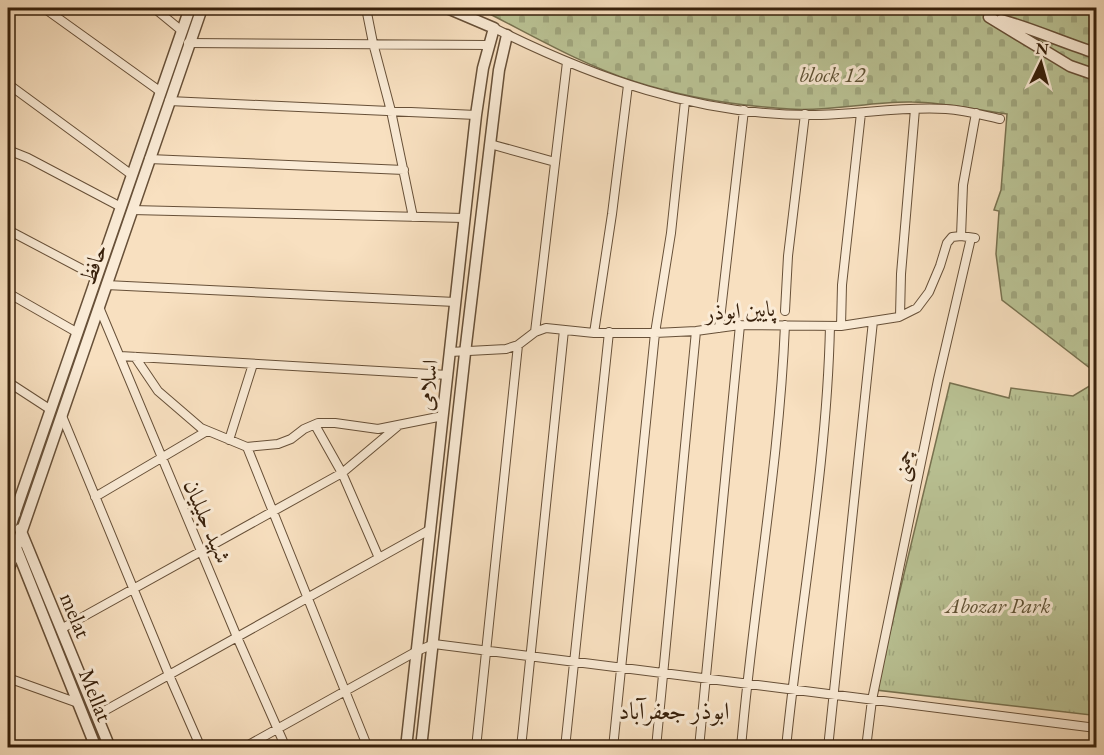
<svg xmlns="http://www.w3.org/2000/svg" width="1104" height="755" font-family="'EB Garamond',Amiri,serif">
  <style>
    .grass { fill: url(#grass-tufts); stroke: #787250; stroke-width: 1.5 }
    .cemetery { fill: url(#cemetery-stones); stroke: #787250; stroke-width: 1.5 }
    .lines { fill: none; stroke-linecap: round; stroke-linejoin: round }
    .minor-casing { stroke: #675038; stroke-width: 10 }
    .tertiary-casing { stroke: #675038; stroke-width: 13 }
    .minor { stroke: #faebd6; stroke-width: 8 }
    .tertiary { stroke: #faebd6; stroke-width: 10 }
    .labels { text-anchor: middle; stroke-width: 6; stroke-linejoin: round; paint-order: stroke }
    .park-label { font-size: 22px; font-style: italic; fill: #5e5134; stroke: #faebd6 }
    .street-label { font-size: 22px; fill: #37200b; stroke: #faebd6 }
    .neighbourhood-label { font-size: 24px; fill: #37200b; stroke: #faebd6 }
  </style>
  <defs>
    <pattern id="grass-tufts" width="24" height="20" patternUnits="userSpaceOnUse" patternTransform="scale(1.5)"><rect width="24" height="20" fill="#bac395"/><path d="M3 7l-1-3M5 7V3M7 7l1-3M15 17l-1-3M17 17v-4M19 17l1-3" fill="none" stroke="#a0a77f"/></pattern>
    <pattern id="cemetery-stones" width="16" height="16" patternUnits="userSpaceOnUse" patternTransform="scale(1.5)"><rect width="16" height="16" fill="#bac395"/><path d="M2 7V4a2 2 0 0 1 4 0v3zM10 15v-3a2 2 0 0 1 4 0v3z" fill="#a0a77f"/></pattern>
  </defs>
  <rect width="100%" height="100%" fill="#f8e0c0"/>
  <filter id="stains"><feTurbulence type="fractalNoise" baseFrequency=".00333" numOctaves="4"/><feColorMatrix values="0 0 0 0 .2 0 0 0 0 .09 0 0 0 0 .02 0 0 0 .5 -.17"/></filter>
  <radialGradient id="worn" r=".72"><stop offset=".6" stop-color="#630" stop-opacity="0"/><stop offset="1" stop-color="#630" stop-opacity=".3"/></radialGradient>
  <!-- grass -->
  <path class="grass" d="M 1096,382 L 1096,699 L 1091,715 L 876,690 L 950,383 L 1009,398 L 1011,388 L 1073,396 Z"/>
  <!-- cemetery -->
  <path class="cemetery" d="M 478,8 L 1096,8 L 1096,369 L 1095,372 L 1002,300 L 996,254 L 999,211 L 994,210 L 1001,190 L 1007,114 C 977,110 943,102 912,102 C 872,101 830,112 790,109 C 738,106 683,97 633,81 C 580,64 528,33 478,8 Z"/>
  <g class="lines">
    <!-- minor casing -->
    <g class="minor-casing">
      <path id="minor" d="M 44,8 L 161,92
        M 154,8 L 182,31
        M 366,8 L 373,43 L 391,111 L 413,217
        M 494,28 C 594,78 697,115 810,115 C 856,115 901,106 946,109 C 965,110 982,115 1000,119
        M 188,43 L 488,45
        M 8,84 L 132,175
        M 169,101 L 476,115
        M 490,144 L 555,162
        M 8,150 L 28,158 L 121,207
        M 149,159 L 404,170
        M 132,210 L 464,218
        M 8,230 L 97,277
        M 961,236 L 963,185 L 976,113
        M 106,285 L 455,302
        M 8,293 L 78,333
        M 99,307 L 237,637 L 286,748
        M 785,311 L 788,256 L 805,114
        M 900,316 L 901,274 L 915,109
        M 841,326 L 842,285 L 861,113
        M 719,328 L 744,110
        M 535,332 L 567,62
        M 594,333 L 612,214 L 628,85
        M 450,352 L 506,349 L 518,345 L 535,332 L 546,328 L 594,333 L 655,333 L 696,331 L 740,325 L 841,326 L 899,317 L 917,308 L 929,292 L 940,266 L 947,243 L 952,237 L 961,236 L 975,238
        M 120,356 L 448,375
        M 135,357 L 158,391 L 201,428 L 247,447 L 368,748
        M 8,382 L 51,410
        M 62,416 L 169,675 L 201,748
        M 315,425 L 342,473 L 379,558
        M 229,440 L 253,364
        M 247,447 L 278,444 L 291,439 L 304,429 L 318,423 L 335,423 L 378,429 L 443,416
        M 95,497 L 207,431
        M 61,629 L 342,473 L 398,426
        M 8,678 L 78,703
        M 97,715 L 431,529
        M 243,748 L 417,651 L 434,644 L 1096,728
        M 476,748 L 518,345
        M 521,748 L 564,330
        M 565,748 L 609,332
        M 613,748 L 655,333 L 671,233 L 685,101
        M 656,748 L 696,331
        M 699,748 L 740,325
        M 741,748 C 753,606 779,467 785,325
        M 786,748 C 800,608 827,466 830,326
        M 828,748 L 873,321
        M 866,748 L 872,700 L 938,380 L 971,238"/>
    </g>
    <!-- tertiary casing -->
    <g class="tertiary-casing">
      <path id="tertiary" d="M 989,17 L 1070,66 L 1096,75
        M 1001,20 C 1034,29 1064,43 1096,53
        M 8,496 L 15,514
        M 20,529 L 110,748
        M 8,533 L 190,8
        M 15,545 L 96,748
        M 8,571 L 202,8
        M 406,748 L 476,115 L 483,68 L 494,28 L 447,8
        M 421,748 L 465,353 L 499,70 L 507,35"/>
    </g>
    <!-- minor -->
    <use href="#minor" class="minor"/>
    <!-- tertiary -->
    <use href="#tertiary" class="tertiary"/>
  </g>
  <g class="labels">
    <!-- park labels -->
    <g class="park-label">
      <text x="832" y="82">block 12</text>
      <text x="998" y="613">Abozar Park</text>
    </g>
    <!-- street labels -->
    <g class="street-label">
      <text transform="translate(93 264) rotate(-71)" y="8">حافظ</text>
      <text transform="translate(740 310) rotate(-4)" y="8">پایین ابوذر</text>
      <text transform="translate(427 385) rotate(-84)" y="8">اسلامی</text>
      <text transform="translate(902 465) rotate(-78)" y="8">چمنی</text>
      <text transform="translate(208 521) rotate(67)" y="8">شهید جلیلیان</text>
      <text transform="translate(76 615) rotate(67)" y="8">melat</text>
      <text transform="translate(96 695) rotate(68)" y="8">Mellat</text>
    </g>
    <!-- neighbourhood labels -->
    <g class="neighbourhood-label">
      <text x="674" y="719">ابوذر جعفرآباد</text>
    </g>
  </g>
  <!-- margin -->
  <rect width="1104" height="755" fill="none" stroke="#f8e0c0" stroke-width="30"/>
  <rect x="9" y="9" width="1086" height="737" fill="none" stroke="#37200b" stroke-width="3"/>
  <rect x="15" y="15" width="1074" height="725" fill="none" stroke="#37200b" stroke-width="1.5"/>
  <!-- north arrow -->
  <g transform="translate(1041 63) rotate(5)" stroke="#faebd6" stroke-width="4.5" paint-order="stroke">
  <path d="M0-4.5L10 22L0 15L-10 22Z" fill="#37200b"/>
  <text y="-9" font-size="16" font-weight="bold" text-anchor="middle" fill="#37200b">N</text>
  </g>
  <rect width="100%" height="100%" filter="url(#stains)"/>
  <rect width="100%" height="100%" fill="url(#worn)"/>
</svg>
